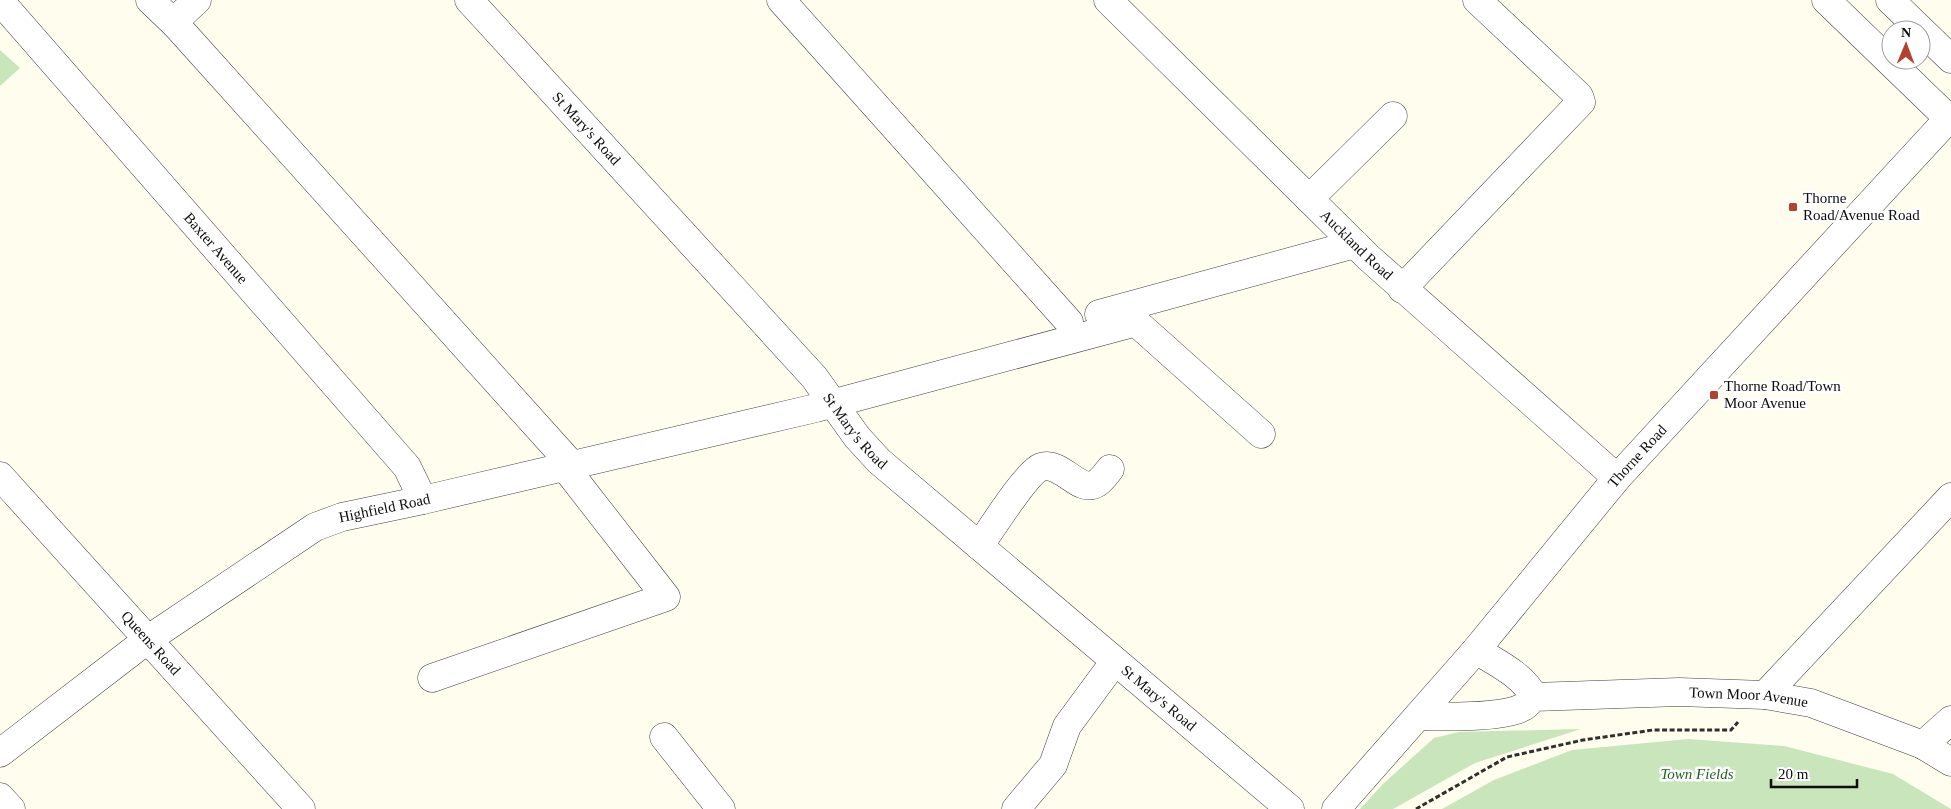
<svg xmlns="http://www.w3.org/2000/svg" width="1951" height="809" font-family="'Times New Roman',serif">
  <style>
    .green { fill: #c9e5bb }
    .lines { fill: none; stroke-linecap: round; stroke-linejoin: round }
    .minor-casing { stroke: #404040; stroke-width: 29 }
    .path { stroke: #2f2f2f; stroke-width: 3; stroke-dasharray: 5 2.5; stroke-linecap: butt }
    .minor { stroke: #fff; stroke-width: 28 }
    .poi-dot { fill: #b24130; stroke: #fff; stroke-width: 2 }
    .labels { text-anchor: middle; stroke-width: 5; stroke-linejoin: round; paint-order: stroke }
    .street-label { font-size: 15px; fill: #0d0d0d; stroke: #fff }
    .poi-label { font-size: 15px; fill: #0d0d0d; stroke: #fff; text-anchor: start }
    .park-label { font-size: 15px; font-style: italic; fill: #255f23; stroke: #fff }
  </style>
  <rect width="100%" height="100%" fill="#fefdee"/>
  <!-- green -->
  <path class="green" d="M 0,50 L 20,68 L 0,86 Z
    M 1581,729 L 1475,763 L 1393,809 L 1360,809 L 1383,784 L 1434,738 L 1459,732 Z
    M 1688,739 L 1784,746 L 1893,774 L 1951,809 L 1442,809 L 1494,780 L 1572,750 Z"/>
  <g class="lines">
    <!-- minor casing -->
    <g class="minor-casing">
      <g id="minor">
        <path d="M 150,0 L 176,25"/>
        <path d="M 197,0 L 179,17 L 176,25 L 571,464"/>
        <path id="s1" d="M 469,0 L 814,377 L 857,437 L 879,461 L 1290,809"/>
        <path d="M 781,0 L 1069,322"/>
        <path id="s2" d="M 1108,0 L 1368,257 L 1617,478"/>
        <path d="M 1826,0 L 1948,118"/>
        <path d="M 1890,0 L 1951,59"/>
        <path id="s3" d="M 0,1 L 407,467 L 423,500"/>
        <path d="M 1309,199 L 1393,116"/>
        <path d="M 1402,289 L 1581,102 L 1579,96 L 1477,0"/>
        <path d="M 1099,314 L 1355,244"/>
        <path id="s4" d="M 0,476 L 301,809"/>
        <path d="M 979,546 C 991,530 1026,473 1041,467 C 1062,460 1079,495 1097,483 C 1102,480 1106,474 1110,469"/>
        <path d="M 1476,650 C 1497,663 1523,675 1534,697"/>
        <path d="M 432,678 L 666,597 L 564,466"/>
        <path d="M 1765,695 L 1951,497"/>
        <path id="s5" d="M 1418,716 C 1441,717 1504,718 1523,707 C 1527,705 1531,700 1534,697 L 1679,692 L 1765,695 L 1811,703 L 1923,745 L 1951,762"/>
        <path d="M 664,737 L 721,809"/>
        <path d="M 1923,745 L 1951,720"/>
        <path id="s6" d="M 0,753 L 147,640 L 315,527 L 342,517 L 423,500 L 816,408 L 1133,323 L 1139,325 L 1261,434"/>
        <path d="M 0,797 L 11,809"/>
        <path d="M 1016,809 L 1053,765 L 1067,726 L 1115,661"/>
        <path id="s7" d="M 1336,809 L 1476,650 L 1617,478 L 1951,116"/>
      </g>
    </g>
    <!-- path -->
    <path class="path" d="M 1416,809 L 1507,757 L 1583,740 L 1653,730 L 1731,730 L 1738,722"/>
    <!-- minor -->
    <use href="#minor" class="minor"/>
  </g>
  <!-- markers -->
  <g class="poi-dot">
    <rect x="1788" y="202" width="10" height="10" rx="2.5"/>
    <rect x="1709" y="390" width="10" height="10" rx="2.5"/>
  </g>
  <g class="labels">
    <!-- street labels -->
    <g class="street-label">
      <text dy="5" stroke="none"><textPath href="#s1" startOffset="174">St Mary's Road</textPath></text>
      <text dy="5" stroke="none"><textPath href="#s2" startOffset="349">Auckland Road</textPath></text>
      <text dy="5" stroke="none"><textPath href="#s3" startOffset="328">Baxter Avenue</textPath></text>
      <text dy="5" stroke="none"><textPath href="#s1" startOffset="579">St Mary's Road</textPath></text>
      <text dy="5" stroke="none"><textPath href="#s7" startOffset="464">Thorne Road</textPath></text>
      <text dy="5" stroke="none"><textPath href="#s6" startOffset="460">Highfield Road</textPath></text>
      <text dy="5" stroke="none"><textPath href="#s4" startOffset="225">Queens Road</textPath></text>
      <text dy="5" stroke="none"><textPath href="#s1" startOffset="984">St Mary's Road</textPath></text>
      <text dy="5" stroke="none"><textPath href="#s5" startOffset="336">Town Moor Avenue</textPath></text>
    </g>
    <!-- poi labels -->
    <g class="poi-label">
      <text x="1803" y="203">Thorne<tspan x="1803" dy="17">Road/Avenue Road</tspan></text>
      <text x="1724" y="391">Thorne Road/Town<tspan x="1724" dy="17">Moor Avenue</tspan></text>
    </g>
    <!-- park labels -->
    <g class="park-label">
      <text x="1697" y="779">Town Fields</text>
    </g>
  </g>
  <!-- north arrow -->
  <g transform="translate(1906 45) rotate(1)"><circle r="24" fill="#ffffff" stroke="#9e9e9e"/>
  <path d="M0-4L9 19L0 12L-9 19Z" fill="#b24130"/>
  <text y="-8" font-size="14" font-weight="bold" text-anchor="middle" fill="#0d0d0d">N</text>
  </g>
  <!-- scale -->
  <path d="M1771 779v8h86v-8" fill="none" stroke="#0d0d0d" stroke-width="2.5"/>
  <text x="1778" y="779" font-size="15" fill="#0d0d0d" stroke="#ffffff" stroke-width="4" paint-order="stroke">20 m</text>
</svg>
